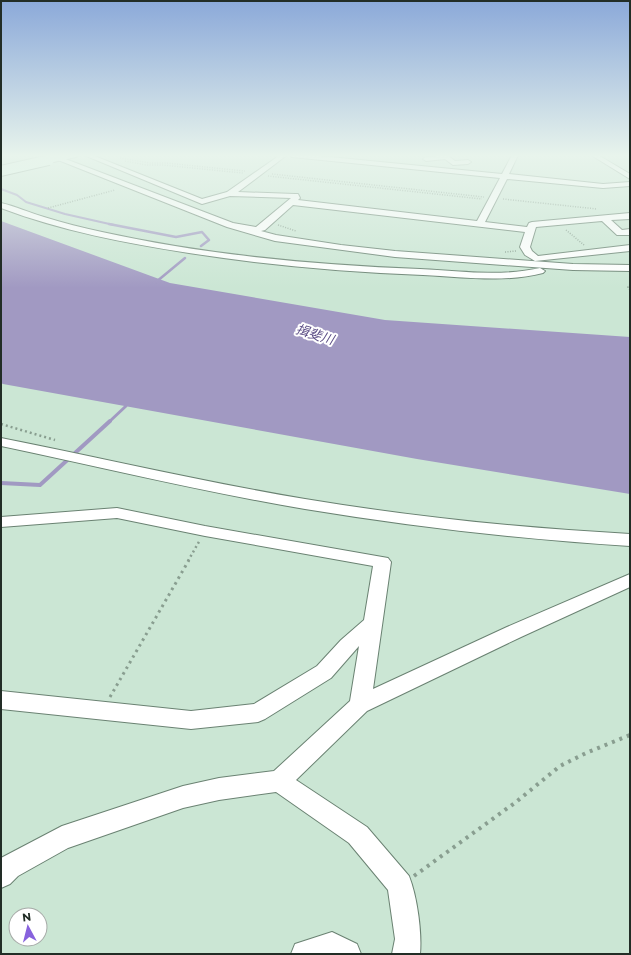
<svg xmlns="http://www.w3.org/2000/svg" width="631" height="955" font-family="Montserrat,'Noto Sans JP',sans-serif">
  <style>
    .water { fill: #a199c2 }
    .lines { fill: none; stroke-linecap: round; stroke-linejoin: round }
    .stream-far3 { stroke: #a199c2; stroke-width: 2 }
    .stream-far2 { stroke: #a199c2; stroke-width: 2.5 }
    .stream-far1 { stroke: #a199c2; stroke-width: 3 }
    .stream { stroke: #a199c2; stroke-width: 4 }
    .street-casing { stroke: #6a8272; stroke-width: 2 }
    .secondary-casing { stroke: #6a8272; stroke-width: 2 }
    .path-far3 { stroke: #899e90; stroke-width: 1.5; stroke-dasharray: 1 1.5; stroke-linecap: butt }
    .path-far2 { stroke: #899e90; stroke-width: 2.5; stroke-dasharray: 2 3; stroke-linecap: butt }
    .path-far1 { stroke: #899e90; stroke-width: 3; stroke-dasharray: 2.5 4; stroke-linecap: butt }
    .path { stroke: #899e90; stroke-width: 4; stroke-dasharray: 3 5; stroke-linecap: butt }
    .street { fill: #fff; fill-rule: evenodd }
    .secondary { fill: #ddfae8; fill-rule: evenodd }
    .secondary-bridge-casing { stroke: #6a8272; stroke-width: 12; stroke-linecap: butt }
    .secondary-bridge { stroke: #ddfae8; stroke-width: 10 }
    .labels { text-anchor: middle; stroke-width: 4; stroke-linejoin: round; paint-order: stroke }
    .far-water-label { font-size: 13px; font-style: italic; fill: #5b4d85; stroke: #fff }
  </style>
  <rect width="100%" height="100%" fill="#cbe6d4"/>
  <!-- water -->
  <path class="water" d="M 1,221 L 170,283 L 385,320 L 630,337 L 630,494 L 417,459 L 3,384 L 1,383 Z"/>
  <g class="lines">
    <!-- stream-far3 -->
    <path class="stream-far3" d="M 1,189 L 17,195 L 26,202 L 65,214 L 114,225"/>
    <!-- stream-far2 -->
    <path class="stream-far2" d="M 109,224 L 176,237 L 202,232 L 209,240 L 201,246
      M 156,282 L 185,258"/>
    <!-- stream-far1 -->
    <path class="stream-far1" d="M 109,422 L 126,406"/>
    <!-- stream -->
    <path class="stream" d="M 1,483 L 40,485 L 110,421"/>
    <!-- street casing -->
    <g class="street-casing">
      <path id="street" d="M 47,155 L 55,155 L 233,223 L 256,227 L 291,198 L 230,196 L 202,204 L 84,155 L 92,155 L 202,199 L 227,192 L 280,155 L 287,155 L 238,192 L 295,194 L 298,194 L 300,198 L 298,200 L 477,221 L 500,178 L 292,157 L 289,155 L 310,155 L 502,174 L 512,155 L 518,155 L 509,174 L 603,184 L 630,182 L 630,186 L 603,188 L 507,179 L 485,222 L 527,227 L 529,223 L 532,222 L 630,213 L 630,219 L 611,220 L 622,230 L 630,229 L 630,235 L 617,235 L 602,221 L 536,227 L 530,247 L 532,251 L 538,256 L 630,245 L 630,251 L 535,261 L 525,255 L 520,247 L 525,232 L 293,205 L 265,230 L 261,231 L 276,235 L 341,245 L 395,251 L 573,264 L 630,265 L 630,271 L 573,270 L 395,257 L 275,241 L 227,227 L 48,156 Z
        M 447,155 L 455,161 L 468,160 L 471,162 L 468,164 L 453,165 L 445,159 L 426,161 L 423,159 L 426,157 Z
        M 591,155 L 598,155 L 630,174 L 630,179 Z
        M 1,203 C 15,206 30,213 44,217 C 63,223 83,228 102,232 C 206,255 314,265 420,269 C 459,271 501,277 540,268 L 545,271 L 543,273 C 505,283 463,277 423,275 C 345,272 266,265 189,253 C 125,243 62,231 1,208 Z
        M 1,438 C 102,458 203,482 305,499 C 413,517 521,528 630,534 L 630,546 C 521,539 413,527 305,509 C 203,492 102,467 1,446 Z
        M 117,508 L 205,526 L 388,558 L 391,562 L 373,689 L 507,627 L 630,574 L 630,587 L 521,637 L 367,711 L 296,780 L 367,827 L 409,876 C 417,896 422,932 420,954 L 392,954 L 395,939 L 388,890 L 349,843 L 276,792 L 219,800 L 183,808 L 68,848 L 18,876 L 10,884 L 1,888 L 1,858 L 62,826 L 183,786 L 219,778 L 274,771 L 350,701 L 359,646 L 331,678 L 265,719 L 258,722 L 191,729 L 1,709 L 1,691 L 191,711 L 254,704 L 317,666 L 341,640 L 364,620 L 373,566 L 205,536 L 117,518 L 1,527 L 1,517 Z
        M 332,932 L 357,944 L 361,954 L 291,954 L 295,944 Z"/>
    </g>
    <!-- secondary casing -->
    <g class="secondary-casing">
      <path id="secondary" d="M 61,155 L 78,155 L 76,157 L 49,163 L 44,160 L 46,158 Z"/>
    </g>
    <!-- path-far3 -->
    <path class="path-far3" d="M 1,157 L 12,155
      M 120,158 L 150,163 L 166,163 L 245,171
      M 125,161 L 146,165 L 163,165 L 243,173
      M 272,174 L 484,197
      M 268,176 L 482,199
      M 503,199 L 597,209
      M 48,208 L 115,190
      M 278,225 L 296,231
      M 566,230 L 584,245
      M 505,252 L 516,251
      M 630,285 L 628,287 L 630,290"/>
    <!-- path-far2 -->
    <path class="path-far2" d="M 1,424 L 55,440
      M 188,561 L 200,540"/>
    <!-- path-far1 -->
    <path class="path-far1" d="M 110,697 L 189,560"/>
    <!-- path -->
    <path class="path" d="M 414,876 L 516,802 L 560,766 L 586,753 L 630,735"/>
    <!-- street -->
    <use href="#street" class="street"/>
    <!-- secondary -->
    <use href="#secondary" class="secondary"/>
    <!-- secondary-bridge casing -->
    <g class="secondary-bridge-casing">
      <path id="secondary-bridge" d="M 1,171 L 49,160"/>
    </g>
    <!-- secondary-bridge -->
    <use href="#secondary-bridge" class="secondary-bridge"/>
  </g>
  <!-- sky -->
  <linearGradient id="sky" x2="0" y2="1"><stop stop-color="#8ba9d9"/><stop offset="0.54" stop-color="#e8f4ec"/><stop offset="1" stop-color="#e8f4ec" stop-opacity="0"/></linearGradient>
  <rect width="631" height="288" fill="url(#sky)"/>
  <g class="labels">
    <!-- far-water labels -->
    <g class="far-water-label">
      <text transform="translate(315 334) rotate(17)" y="5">揖斐川</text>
    </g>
  </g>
  <!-- border -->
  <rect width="631" height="955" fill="none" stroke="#222d26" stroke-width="4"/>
  <!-- north arrow -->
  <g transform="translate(28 927) rotate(353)"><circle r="19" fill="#ffffff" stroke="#a7aba8"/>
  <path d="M0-3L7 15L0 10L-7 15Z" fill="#8762dd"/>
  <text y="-6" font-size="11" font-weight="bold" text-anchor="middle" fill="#222d26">N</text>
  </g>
</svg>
